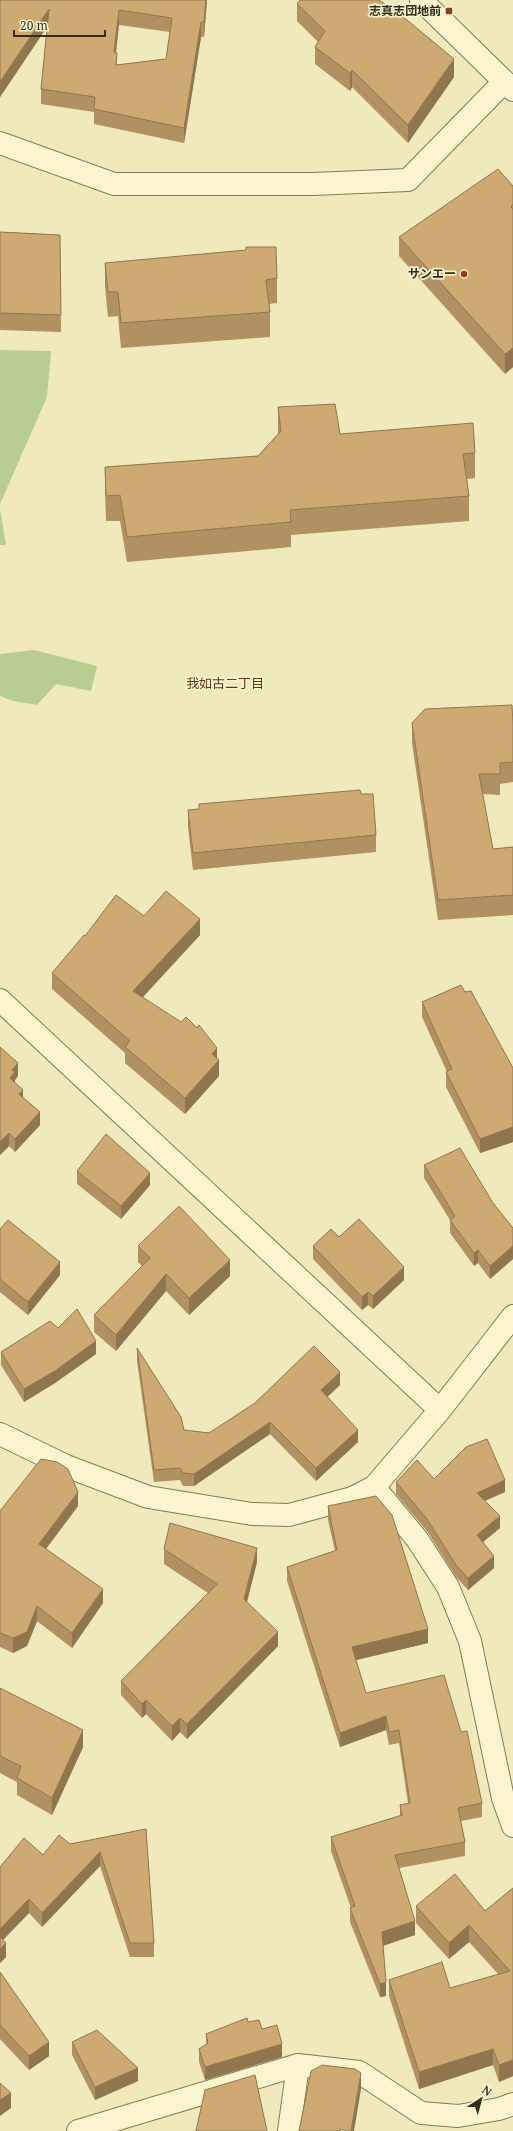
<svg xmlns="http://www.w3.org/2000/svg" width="513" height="2131" font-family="'Noto Serif','Noto Sans JP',serif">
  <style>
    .green { fill: #bacd90 }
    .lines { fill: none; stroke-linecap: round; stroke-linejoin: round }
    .minor-casing { stroke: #877955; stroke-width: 24 }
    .minor { stroke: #faf5cf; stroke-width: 22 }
    .wall { fill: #b19161; fill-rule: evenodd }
    .shaded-wall { fill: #90764f }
    .building { fill: #cea971; stroke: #90764f; fill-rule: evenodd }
    .poi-dot { fill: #973824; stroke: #f6f2cc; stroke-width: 1.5 }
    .labels { text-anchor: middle; stroke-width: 3.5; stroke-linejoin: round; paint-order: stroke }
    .poi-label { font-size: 12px; font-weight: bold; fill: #352d1b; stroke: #f6f2cc; text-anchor: end }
    .neighbourhood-label { font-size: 13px; fill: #633619; stroke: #f6f2cc }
  </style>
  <rect width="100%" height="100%" fill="#efe9bc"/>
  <!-- green -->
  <path class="green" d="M 0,350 L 51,351 L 47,397 L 0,504 Z
    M 0,509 L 6,545 L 0,545 Z
    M 34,650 L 97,666 L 91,691 L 56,684 L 37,705 L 13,701 L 0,696 L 0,654 Z"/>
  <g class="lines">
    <!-- minor casing -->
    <g class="minor-casing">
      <path id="minor" d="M 421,0 L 513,90
        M 0,143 L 114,184 L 313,184 L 408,180 L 504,82
        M 0,1000 L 440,1410
        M 0,1434 L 66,1466 L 148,1497 L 252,1514 L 289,1515 L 352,1498 L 374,1487 L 440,1410 L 513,1316
        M 374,1487 L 417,1539 L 448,1587 L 470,1641 L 503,1798 L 513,1826
        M 78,2131 L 298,2065 L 359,2072 L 421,2113 L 458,2116 L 499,2109 L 513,2104
        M 289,2131 L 298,2065"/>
    </g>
    <!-- minor -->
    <use href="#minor" class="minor"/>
  </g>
  <!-- wall -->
  <path class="wall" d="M 0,0 L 207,0 L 204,37 L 201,37 L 184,143 L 94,124 L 94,112 L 41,104 L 41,89 L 47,27 L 0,97 ZM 119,25 L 170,32 L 166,59 L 117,65 L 116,53 Z
    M 297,4 L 454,77 L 408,143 L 352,87 L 350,91 L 315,64 L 315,47 L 318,42 L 297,21 Z
    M 513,186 L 513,367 L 505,374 L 399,256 L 399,237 Z
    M 0,232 L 60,235 L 61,332 L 0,330 Z
    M 105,263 L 277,278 L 277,303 L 269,304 L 270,312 L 270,337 L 121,348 L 118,316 L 108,317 L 105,287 Z
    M 278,407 L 340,434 L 475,453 L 475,478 L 467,479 L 469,496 L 469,521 L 291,535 L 291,547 L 127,562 L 120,521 L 106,521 L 105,492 L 105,467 L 258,456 L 278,434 Z
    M 412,723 L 513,724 L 513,782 L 500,784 L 500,795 L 482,794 L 493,849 L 513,847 L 513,915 L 438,920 L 412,743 Z
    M 361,794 L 376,835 L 376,852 L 193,870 L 188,827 L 188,810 Z
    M 144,916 L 200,935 L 142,997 L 217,1058 L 219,1076 L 185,1114 L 125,1063 L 125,1053 L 52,989 L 52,973 L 85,936 Z
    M 465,992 L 513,1068 L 513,1142 L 480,1153 L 446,1087 L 446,1072 L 447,1072 L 422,1017 L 422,1002 Z
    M 0,1047 L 18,1076 L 15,1080 L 15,1083 L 40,1125 L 15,1152 L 9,1146 L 0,1155 Z
    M 424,1165 L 493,1203 L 513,1228 L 513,1259 L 490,1279 L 478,1263 L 474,1266 L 450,1233 L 450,1220 L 424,1178 Z
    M 77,1171 L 150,1185 L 121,1219 L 77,1184 Z
    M 0,1229 L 60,1275 L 28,1315 L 0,1292 Z
    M 339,1237 L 404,1280 L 373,1309 L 368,1305 L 362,1310 L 313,1259 L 313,1246 Z
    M 138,1246 L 230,1276 L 189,1315 L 166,1291 L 116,1351 L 94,1332 L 94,1315 L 142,1266 L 138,1262 Z
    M 58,1328 L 96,1354 L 55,1383 L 24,1402 L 1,1365 L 1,1352 Z
    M 137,1348 L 184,1430 L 209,1433 L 340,1385 L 327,1397 L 358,1442 L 316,1481 L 270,1434 L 194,1486 L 183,1486 L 180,1480 L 154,1482 L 137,1361 Z
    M 434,1479 L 505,1492 L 485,1501 L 500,1528 L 483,1542 L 494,1568 L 468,1590 L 456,1577 L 427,1531 L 396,1494 L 396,1482 Z
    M 78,1506 L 46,1549 L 103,1603 L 72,1648 L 37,1621 L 27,1646 L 13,1653 L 0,1647 L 0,1511 Z
    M 328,1506 L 428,1643 L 356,1660 L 366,1693 L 482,1803 L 482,1817 L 461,1821 L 465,1842 L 465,1856 L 399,1868 L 415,1935 L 383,1946 L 386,1996 L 380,1997 L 350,1922 L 350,1908 L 351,1908 L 331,1851 L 331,1837 L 400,1816 L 400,1805 L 408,1803 L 399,1743 L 389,1745 L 386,1730 L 340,1747 L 287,1581 L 287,1567 L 335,1551 L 328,1520 Z
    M 164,1549 L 257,1562 L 247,1602 L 278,1646 L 187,1739 L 180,1732 L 172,1741 L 146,1714 L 142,1718 L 121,1695 L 121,1681 L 208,1593 L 164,1564 Z
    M 0,1688 L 83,1747 L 52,1815 L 17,1795 L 17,1782 L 0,1773 Z
    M 146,1829 L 154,1943 L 154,1957 L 130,1957 L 100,1866 L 42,1927 L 29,1913 L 3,1940 L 6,1957 L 0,1963 L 0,1867 L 43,1855 L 70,1844 Z
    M 513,1888 L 513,2076 L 499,2082 L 493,2065 L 419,2089 L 389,1996 L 389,1980 L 450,1988 L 499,1975 L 469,1942 L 449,1959 L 416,1923 L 416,1906 L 485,1911 Z
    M 0,1972 L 49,2056 L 29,2070 L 0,2039 Z
    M 248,2022 L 262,2029 L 282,2057 L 205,2080 L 199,2062 L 199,2049 L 206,2045 L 206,2034 Z
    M 72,2042 L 138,2081 L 95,2100 L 72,2055 Z"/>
  <!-- shaded-wall -->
  <path class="shaded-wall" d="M 206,0 L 207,0 L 204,37 L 204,22 Z
    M 49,9 L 49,24 L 0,97 L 0,82 Z
    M 119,10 L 119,25 L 114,67 L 114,52 Z
    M 201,22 L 201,37 L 184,143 L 184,128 Z
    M 454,59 L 454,77 L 408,143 L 408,125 Z
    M 352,70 L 352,87 L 350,91 L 350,73 Z
    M 513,348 L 513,367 L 505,374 L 505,354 Z
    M 200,919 L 200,935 L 133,1008 L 133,991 Z
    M 217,1048 L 217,1062 L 219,1060 L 219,1076 L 185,1114 L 185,1098 L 212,1054 Z
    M 18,1063 L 18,1076 L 15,1080 L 15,1086 L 10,1078 L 12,1070 Z
    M 23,1090 L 23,1103 L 19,1094 Z
    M 40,1112 L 40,1125 L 15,1152 L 15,1139 Z
    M 513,1127 L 513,1142 L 480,1153 L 480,1139 Z
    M 9,1133 L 9,1146 L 0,1155 L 0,1142 Z
    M 150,1173 L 150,1185 L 121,1219 L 121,1206 Z
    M 513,1246 L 513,1259 L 490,1279 L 490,1266 Z
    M 478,1250 L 478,1263 L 474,1266 L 474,1253 Z
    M 230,1260 L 230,1276 L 189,1315 L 189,1298 Z
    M 60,1262 L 60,1275 L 28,1315 L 28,1302 Z
    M 404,1267 L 404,1280 L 373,1309 L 373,1296 Z
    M 166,1274 L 166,1291 L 116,1351 L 116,1335 Z
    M 368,1292 L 368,1305 L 362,1310 L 362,1297 Z
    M 96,1341 L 96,1354 L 55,1383 L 24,1402 L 24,1389 Z
    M 340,1372 L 340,1385 L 321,1403 L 321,1390 Z
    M 270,1422 L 270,1434 L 194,1486 L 194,1474 Z
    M 358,1430 L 358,1442 L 316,1481 L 316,1468 Z
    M 505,1480 L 505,1492 L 477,1504 L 477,1493 Z
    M 78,1492 L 78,1506 L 39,1558 L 39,1544 Z
    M 500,1516 L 500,1528 L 477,1547 L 477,1535 Z
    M 257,1548 L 257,1562 L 244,1613 L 244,1599 Z
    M 494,1556 L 494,1568 L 468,1590 L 468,1578 Z
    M 103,1589 L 103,1603 L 72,1648 L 72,1633 Z
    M 37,1606 L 37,1621 L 27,1646 L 13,1653 L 13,1638 Z
    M 428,1629 L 428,1643 L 352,1661 L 352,1647 Z
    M 278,1632 L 278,1646 L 187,1739 L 187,1724 Z
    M 146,1700 L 146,1714 L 142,1718 L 142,1704 Z
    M 386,1716 L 386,1730 L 340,1747 L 340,1733 Z
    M 180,1718 L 180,1732 L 172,1741 L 172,1726 Z
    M 83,1730 L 83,1747 L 52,1815 L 52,1798 Z
    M 100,1852 L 100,1866 L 42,1927 L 42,1913 Z
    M 29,1899 L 29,1913 L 0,1943 L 0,1929 Z
    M 415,1921 L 415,1935 L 382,1946 L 382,1932 Z
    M 469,1925 L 469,1942 L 449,1959 L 449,1943 Z
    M 6,1943 L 6,1957 L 0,1963 L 0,1949 Z
    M 386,1982 L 386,1996 L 380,1997 L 380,1984 Z
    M 49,2042 L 49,2056 L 29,2070 L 29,2056 Z
    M 282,2044 L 282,2057 L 205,2080 L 205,2067 Z
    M 493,2049 L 493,2065 L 419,2089 L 419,2072 Z
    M 513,2060 L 513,2076 L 499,2082 L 499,2065 Z
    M 138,2068 L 138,2081 L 95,2100 L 95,2087 Z
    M 361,2073 L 361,2089 L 354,2131 L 351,2131 Z
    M 11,2093 L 11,2108 L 0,2116 L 0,2100 Z"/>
  <!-- building -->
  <path class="building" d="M 0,0 L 206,0 L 204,22 L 201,22 L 184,128 L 94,109 L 95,97 L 41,89 L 49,9 L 0,82 ZM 119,10 L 172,18 L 166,59 L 116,65 L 117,53 L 114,52 Z
    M 300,0 L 379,0 L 407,20 L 454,59 L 408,125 L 352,70 L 350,73 L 315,47 L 325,31 L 297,4 Z
    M 498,169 L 513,186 L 513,205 L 511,206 L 513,210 L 513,348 L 505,354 L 399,237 Z
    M 0,232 L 60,235 L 61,315 L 0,313 Z
    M 246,247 L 276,247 L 277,278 L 266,280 L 270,312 L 121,323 L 118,292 L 108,292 L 105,263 L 246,250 Z
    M 335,404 L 340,434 L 473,423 L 475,453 L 463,454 L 469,496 L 290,510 L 291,522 L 127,537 L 120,495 L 106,496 L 105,467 L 258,456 L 281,431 L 278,407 Z
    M 512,705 L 513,724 L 513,762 L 500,763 L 500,774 L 479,774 L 493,849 L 513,847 L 513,895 L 438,900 L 412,723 L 425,709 Z
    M 360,790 L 361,794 L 373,794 L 376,835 L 193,853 L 188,810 L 199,809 L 199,804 Z
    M 166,891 L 200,919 L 133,991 L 181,1022 L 186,1017 L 197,1028 L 199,1025 L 217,1048 L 212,1054 L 219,1060 L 185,1098 L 125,1047 L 130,1041 L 52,973 L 84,935 L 85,936 L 116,895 L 144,916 Z
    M 461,985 L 465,992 L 471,991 L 513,1068 L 513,1127 L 480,1139 L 446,1072 L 452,1069 L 422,1002 Z
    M 0,1047 L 18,1063 L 12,1070 L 15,1072 L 10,1078 L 23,1090 L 19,1094 L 40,1112 L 15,1139 L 9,1133 L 0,1142 Z
    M 106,1134 L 150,1173 L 121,1206 L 77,1171 Z
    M 460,1148 L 493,1203 L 513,1228 L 513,1246 L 490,1266 L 478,1250 L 474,1253 L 450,1220 L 455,1216 L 424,1165 Z
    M 179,1206 L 230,1260 L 189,1298 L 166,1274 L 116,1335 L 94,1315 L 150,1258 L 138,1246 Z
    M 359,1219 L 404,1267 L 373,1296 L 368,1292 L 362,1297 L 313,1246 L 331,1229 L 339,1237 Z
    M 8,1220 L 60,1262 L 28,1302 L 0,1279 L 0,1229 Z
    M 77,1309 L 96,1341 L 55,1371 L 24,1389 L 1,1352 L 50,1321 L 58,1328 Z
    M 314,1346 L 340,1372 L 321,1390 L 358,1430 L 316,1468 L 270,1422 L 194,1474 L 183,1473 L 180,1468 L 154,1470 L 137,1348 L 181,1417 L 184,1430 L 209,1433 L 255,1403 Z
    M 487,1439 L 505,1480 L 477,1493 L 500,1516 L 477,1535 L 494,1556 L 468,1578 L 456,1565 L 427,1519 L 396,1482 L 417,1460 L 434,1479 L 466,1447 Z
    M 41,1459 L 57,1462 L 68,1469 L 78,1492 L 39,1544 L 103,1589 L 72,1633 L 37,1606 L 27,1632 L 13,1638 L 0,1633 L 0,1511 Z
    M 376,1496 L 392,1515 L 428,1629 L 352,1647 L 366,1693 L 444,1675 L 461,1732 L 467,1731 L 482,1803 L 458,1808 L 465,1842 L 395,1855 L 415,1921 L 382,1932 L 386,1982 L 380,1984 L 350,1908 L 355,1906 L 331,1837 L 402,1815 L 400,1805 L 410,1803 L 399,1730 L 389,1732 L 386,1716 L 340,1733 L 287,1567 L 337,1550 L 328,1506 Z
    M 170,1523 L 257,1548 L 244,1599 L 278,1632 L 187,1724 L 180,1718 L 172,1726 L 146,1700 L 142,1704 L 121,1681 L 217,1584 L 164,1549 Z
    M 0,1688 L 83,1730 L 52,1798 L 17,1778 L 21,1766 L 0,1756 Z
    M 146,1829 L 154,1943 L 130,1943 L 100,1852 L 42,1913 L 29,1899 L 0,1929 L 0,1867 L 24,1838 L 43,1855 L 59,1835 L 70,1844 Z
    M 455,1874 L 485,1911 L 513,1888 L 513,2060 L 499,2065 L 493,2049 L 419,2072 L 389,1980 L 442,1962 L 450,1988 L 510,1971 L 469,1925 L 449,1943 L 416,1906 Z
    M 0,1937 L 6,1943 L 0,1949 Z
    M 0,1972 L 49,2042 L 29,2056 L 0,2025 Z
    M 247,2018 L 248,2022 L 259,2020 L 262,2029 L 277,2025 L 282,2044 L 205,2067 L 199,2049 L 208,2043 L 206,2034 Z
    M 97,2030 L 138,2068 L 95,2087 L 72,2042 Z
    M 322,2065 L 355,2069 L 361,2073 L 351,2131 L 347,2131 L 340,2129 L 340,2131 L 299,2131 L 311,2071 Z
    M 255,2075 L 267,2131 L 196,2131 L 205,2090 Z
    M 0,2083 L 11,2093 L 0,2100 Z"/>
  <!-- markers -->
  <g class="poi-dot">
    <rect x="445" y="7" width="8" height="8" rx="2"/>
    <circle cx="464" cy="274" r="4"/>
  </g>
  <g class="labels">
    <!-- poi labels -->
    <g class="poi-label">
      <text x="441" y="15">志真志団地前</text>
      <text x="456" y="278">サンエー</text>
    </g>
    <!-- neighbourhood labels -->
    <g class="neighbourhood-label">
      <text x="225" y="688">我如古二丁目</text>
    </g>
  </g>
  <!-- north arrow -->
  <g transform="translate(481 2099) rotate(36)" stroke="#f6f2cc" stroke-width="3" paint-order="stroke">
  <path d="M0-3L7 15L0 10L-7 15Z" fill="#352d1b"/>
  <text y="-6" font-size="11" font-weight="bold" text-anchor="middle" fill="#352d1b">N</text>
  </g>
  <!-- scale -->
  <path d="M14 30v6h91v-6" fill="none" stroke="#352d1b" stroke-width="2"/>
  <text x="20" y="30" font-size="12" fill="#352d1b" stroke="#f6f2cc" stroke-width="3" paint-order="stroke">20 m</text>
</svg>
